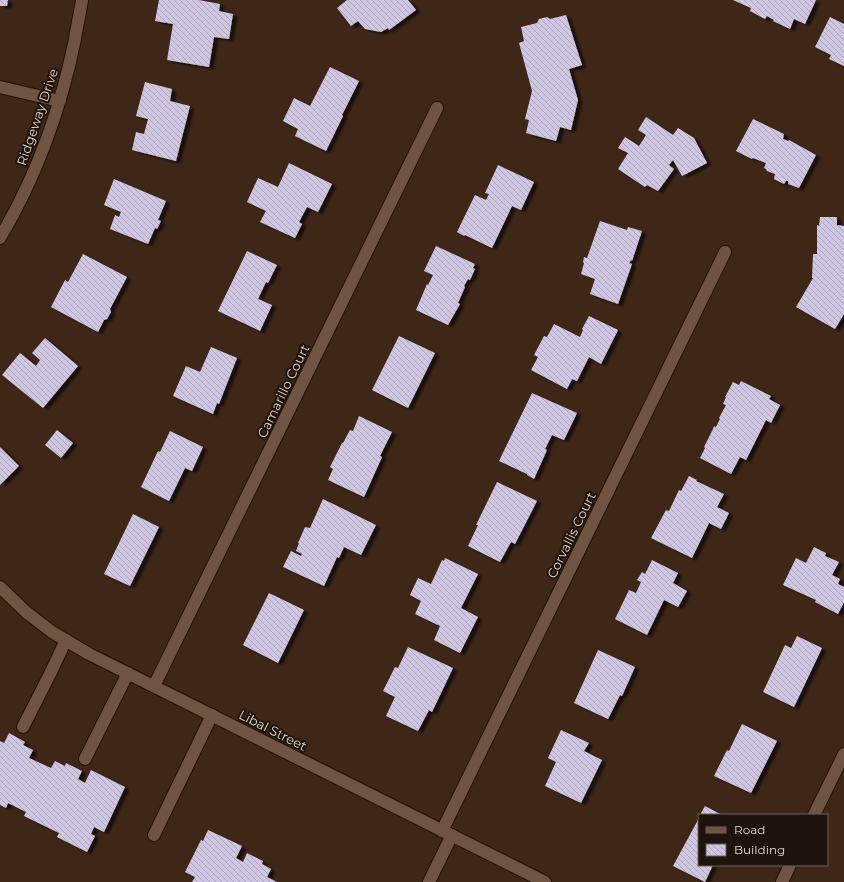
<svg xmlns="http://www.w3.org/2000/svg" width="844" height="882" font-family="Montserrat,sans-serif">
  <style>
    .building { fill: url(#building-back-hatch); filter: url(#shadow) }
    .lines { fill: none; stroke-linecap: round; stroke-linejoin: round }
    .service-casing { stroke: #251003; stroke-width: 14 }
    .minor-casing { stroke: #251003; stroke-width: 14 }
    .tertiary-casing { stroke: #251003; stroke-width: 14 }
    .service { stroke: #6f5444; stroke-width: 12 }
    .minor { stroke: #6f5444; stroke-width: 12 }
    .tertiary { stroke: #6f5444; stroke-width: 12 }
    .labels { text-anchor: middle; stroke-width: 4; stroke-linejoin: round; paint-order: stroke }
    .street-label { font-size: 13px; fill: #e3d4ca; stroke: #1e130d }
  </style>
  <defs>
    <pattern id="building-back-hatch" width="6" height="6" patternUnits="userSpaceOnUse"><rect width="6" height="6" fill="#cfc6e4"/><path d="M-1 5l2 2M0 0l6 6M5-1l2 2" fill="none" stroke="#aca4ba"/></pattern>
    <filter id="shadow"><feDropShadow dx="4.5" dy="2.5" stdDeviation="1" flood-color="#0009"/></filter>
  </defs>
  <rect width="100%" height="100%" fill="#3f2718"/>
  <!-- building -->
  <path class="building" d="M 0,0 L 8,0 L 7,6 L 0,6 Z
    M 159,0 L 199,0 L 220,4 L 219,11 L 233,14 L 229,39 L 214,37 L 209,67 L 167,60 L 173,24 L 155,21 Z
    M 347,0 L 408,0 L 416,10 L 389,30 L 388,28 L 381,32 L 365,29 L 358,21 L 351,26 L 337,8 Z
    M 733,0 L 816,0 L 805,24 L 794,19 L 790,29 L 773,21 L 774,20 L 767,16 L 765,19 L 750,11 L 751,8 Z
    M 566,15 L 582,65 L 569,69 L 578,100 L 571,130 L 560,127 L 556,141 L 526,133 L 529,120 L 525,119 L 532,91 L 519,43 L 524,41 L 521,27 L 537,23 L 539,19 L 547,17 L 550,19 Z
    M 830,17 L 844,24 L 844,66 L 829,59 L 831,55 L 815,47 Z
    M 330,67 L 359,81 L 342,115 L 343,116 L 326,151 L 295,136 L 298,129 L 283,121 L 294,98 L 310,106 Z
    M 145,82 L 172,89 L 170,101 L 190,106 L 176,161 L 132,150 L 136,132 L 144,134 L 148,119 L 136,116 Z
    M 646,117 L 673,135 L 678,128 L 694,138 L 707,163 L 682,176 L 673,160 L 669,165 L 674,169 L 658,191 L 647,185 L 645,187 L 618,169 L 628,153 L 618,148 L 625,137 L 639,146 L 646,135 L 638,130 Z
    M 753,119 L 784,134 L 783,139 L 788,141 L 789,140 L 816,155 L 799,188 L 788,184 L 788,181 L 786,181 L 784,184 L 774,179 L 775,174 L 767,171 L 766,169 L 764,168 L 766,163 L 753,158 L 752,159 L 736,151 Z
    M 289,163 L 332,184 L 318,212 L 307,207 L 299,222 L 302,224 L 295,238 L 260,222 L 266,211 L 247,202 L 258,178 L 278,187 Z
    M 498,165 L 534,182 L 521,210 L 512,206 L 492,248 L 465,235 L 464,236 L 457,232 L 475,195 L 486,200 L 489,194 L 485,193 Z
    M 114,179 L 166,201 L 158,220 L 161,221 L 157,229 L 155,228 L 148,244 L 110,229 L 115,215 L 119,217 L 121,212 L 104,205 Z
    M 820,217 L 837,217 L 837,225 L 844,226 L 844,314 L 835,329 L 796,307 L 813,278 L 812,278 L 813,254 L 817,254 L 817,225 L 819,226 Z
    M 600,221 L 627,230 L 628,227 L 642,231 L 632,261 L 631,260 L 629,263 L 632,264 L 618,304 L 590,294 L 595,279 L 581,274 L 584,263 L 583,262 L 584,257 L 587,258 Z
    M 436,246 L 475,264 L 473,268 L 475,269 L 470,280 L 468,279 L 464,286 L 465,287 L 458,303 L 460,304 L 448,325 L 416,310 L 427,284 L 428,285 L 433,275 L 424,271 Z
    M 247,251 L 277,265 L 268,283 L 266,282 L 258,299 L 272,305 L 260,331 L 218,311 Z
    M 83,254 L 127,277 L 110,309 L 111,312 L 107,319 L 104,320 L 98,332 L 51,307 L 65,280 L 68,282 Z
    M 589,316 L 618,330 L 601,364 L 589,357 L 577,381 L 572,379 L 567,389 L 531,370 L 538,357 L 534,355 L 544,336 L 547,337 L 554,324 L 580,337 L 583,330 L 582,329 Z
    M 399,336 L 435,353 L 408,408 L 372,390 Z
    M 45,338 L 78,366 L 43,408 L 2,375 L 20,353 L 36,366 L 40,360 L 32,353 Z
    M 211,347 L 237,358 L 219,404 L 217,403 L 213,414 L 173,396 L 186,366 L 200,372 Z
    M 741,381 L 771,396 L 769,399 L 780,405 L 771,423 L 766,420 L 746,460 L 740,457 L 731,474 L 700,458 L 705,448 L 704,447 L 713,429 L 714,426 L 716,427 L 720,419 L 719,418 L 726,405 L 723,404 L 726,397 L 725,397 L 733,382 L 739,385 Z
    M 532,393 L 577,413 L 564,440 L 552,435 L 545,449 L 547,450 L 534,479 L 527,475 L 527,474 L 499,461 Z
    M 359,416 L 392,432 L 380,456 L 382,457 L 364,497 L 328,480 L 333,469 L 330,467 L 342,443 L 343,443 L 350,430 L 353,431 Z
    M 57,430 L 73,443 L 61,458 L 45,445 Z
    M 170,431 L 203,447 L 192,471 L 185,468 L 169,501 L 141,487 L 158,451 L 160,452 Z
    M 0,447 L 19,466 L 0,485 Z
    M 689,476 L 697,480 L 696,481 L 724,494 L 717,507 L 729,513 L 721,529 L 709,523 L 692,558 L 651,538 L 666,510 L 669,511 L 679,490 L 681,491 Z
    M 497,482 L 537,501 L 515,544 L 511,542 L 500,562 L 468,546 L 478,525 L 476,525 Z
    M 323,499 L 376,525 L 361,555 L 344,547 L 339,558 L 337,557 L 324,586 L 283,567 L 291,551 L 301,556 L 302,554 L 296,551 L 299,543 L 298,543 L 305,527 L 310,528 Z
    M 133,514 L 159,527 L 130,586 L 104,574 Z
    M 814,547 L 826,553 L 825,556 L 839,562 L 832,575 L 840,579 L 838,584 L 844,587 L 844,602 L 838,614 L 815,602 L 816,600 L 783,585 L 796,558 L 806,563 Z
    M 445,558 L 478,574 L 461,608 L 478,617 L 460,653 L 434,640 L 440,626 L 415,614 L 421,601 L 410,595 L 418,578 L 431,584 L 442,560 L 444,561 Z
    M 652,560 L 678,573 L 673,583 L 687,591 L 678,607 L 664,600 L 647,635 L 615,619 L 629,590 L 636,593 L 641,582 L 637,580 L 642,572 L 645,574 Z
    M 269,593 L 304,610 L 278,663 L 243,645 Z
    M 797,636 L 822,648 L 794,707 L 763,692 L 785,645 L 791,648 Z
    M 408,647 L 453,668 L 432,712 L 429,710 L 418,731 L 386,716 L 395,697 L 383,691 L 395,667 L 398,668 Z
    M 598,650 L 635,667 L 622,696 L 620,695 L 608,719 L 574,703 Z
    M 742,724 L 777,741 L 751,793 L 714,776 L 727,750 L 729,751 Z
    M 561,730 L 589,743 L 584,751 L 602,760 L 581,803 L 545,786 L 556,762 L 548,758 Z
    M 9,733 L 25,742 L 23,745 L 33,750 L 29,758 L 51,768 L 55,761 L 65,766 L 66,763 L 82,771 L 78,779 L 85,783 L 91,770 L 125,787 L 104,832 L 94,827 L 91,834 L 95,836 L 87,852 L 57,837 L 59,833 L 24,816 L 26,812 L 8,803 L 6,808 L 0,805 L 0,741 L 4,743 Z
    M 705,806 L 722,815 L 700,815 Z
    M 699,818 L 699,865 L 713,865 L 705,882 L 673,866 Z
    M 208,830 L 242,846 L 236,858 L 243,862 L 247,853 L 263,861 L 262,864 L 271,869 L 267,877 L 277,882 L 192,882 L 195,877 L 185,872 L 201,840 L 203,841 Z"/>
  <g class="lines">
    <!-- service casing -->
    <g class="service-casing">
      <path id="service" d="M 23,727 L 51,672 L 66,640
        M 85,759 L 128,673
        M 154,835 L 212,715
        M 429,882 L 452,835"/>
    </g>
    <!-- minor casing -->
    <g class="minor-casing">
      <path id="minor" d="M 0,87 L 60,101
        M 0,238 C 36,177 61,108 75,39 C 77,26 80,13 82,0
        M 154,686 L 437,108
        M 814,815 L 844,754
        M 442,831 L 725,252
        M 782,882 L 790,865"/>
    </g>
    <!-- tertiary casing -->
    <g class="tertiary-casing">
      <path id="tertiary" d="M 0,587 L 26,612 L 52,632 L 89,654 L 545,882"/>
    </g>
    <!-- service -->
    <use href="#service" class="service"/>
    <!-- minor -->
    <use href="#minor" class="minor"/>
    <!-- tertiary -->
    <use href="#tertiary" class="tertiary"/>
  </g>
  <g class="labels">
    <!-- street labels -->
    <g class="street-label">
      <text transform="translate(37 117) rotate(-71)" y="5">Ridgeway Drive</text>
      <text transform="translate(283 391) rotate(-64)" y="5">Camarillo Court</text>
      <text transform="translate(571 535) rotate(-64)" y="5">Corvallis Court</text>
      <text transform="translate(273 730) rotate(27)" y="5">Libal Street</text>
    </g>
  </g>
  <!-- legend -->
  <rect x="698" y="814" width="130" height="52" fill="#1e130d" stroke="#6d6059"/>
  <rect x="706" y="827" width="20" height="6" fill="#6f5444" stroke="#6d6059"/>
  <text x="734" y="834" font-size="12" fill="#e3d4ca">Road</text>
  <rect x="706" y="844" width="20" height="12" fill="url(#building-back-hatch)" stroke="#6d6059"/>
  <text x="734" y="854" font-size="12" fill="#e3d4ca">Building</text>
</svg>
